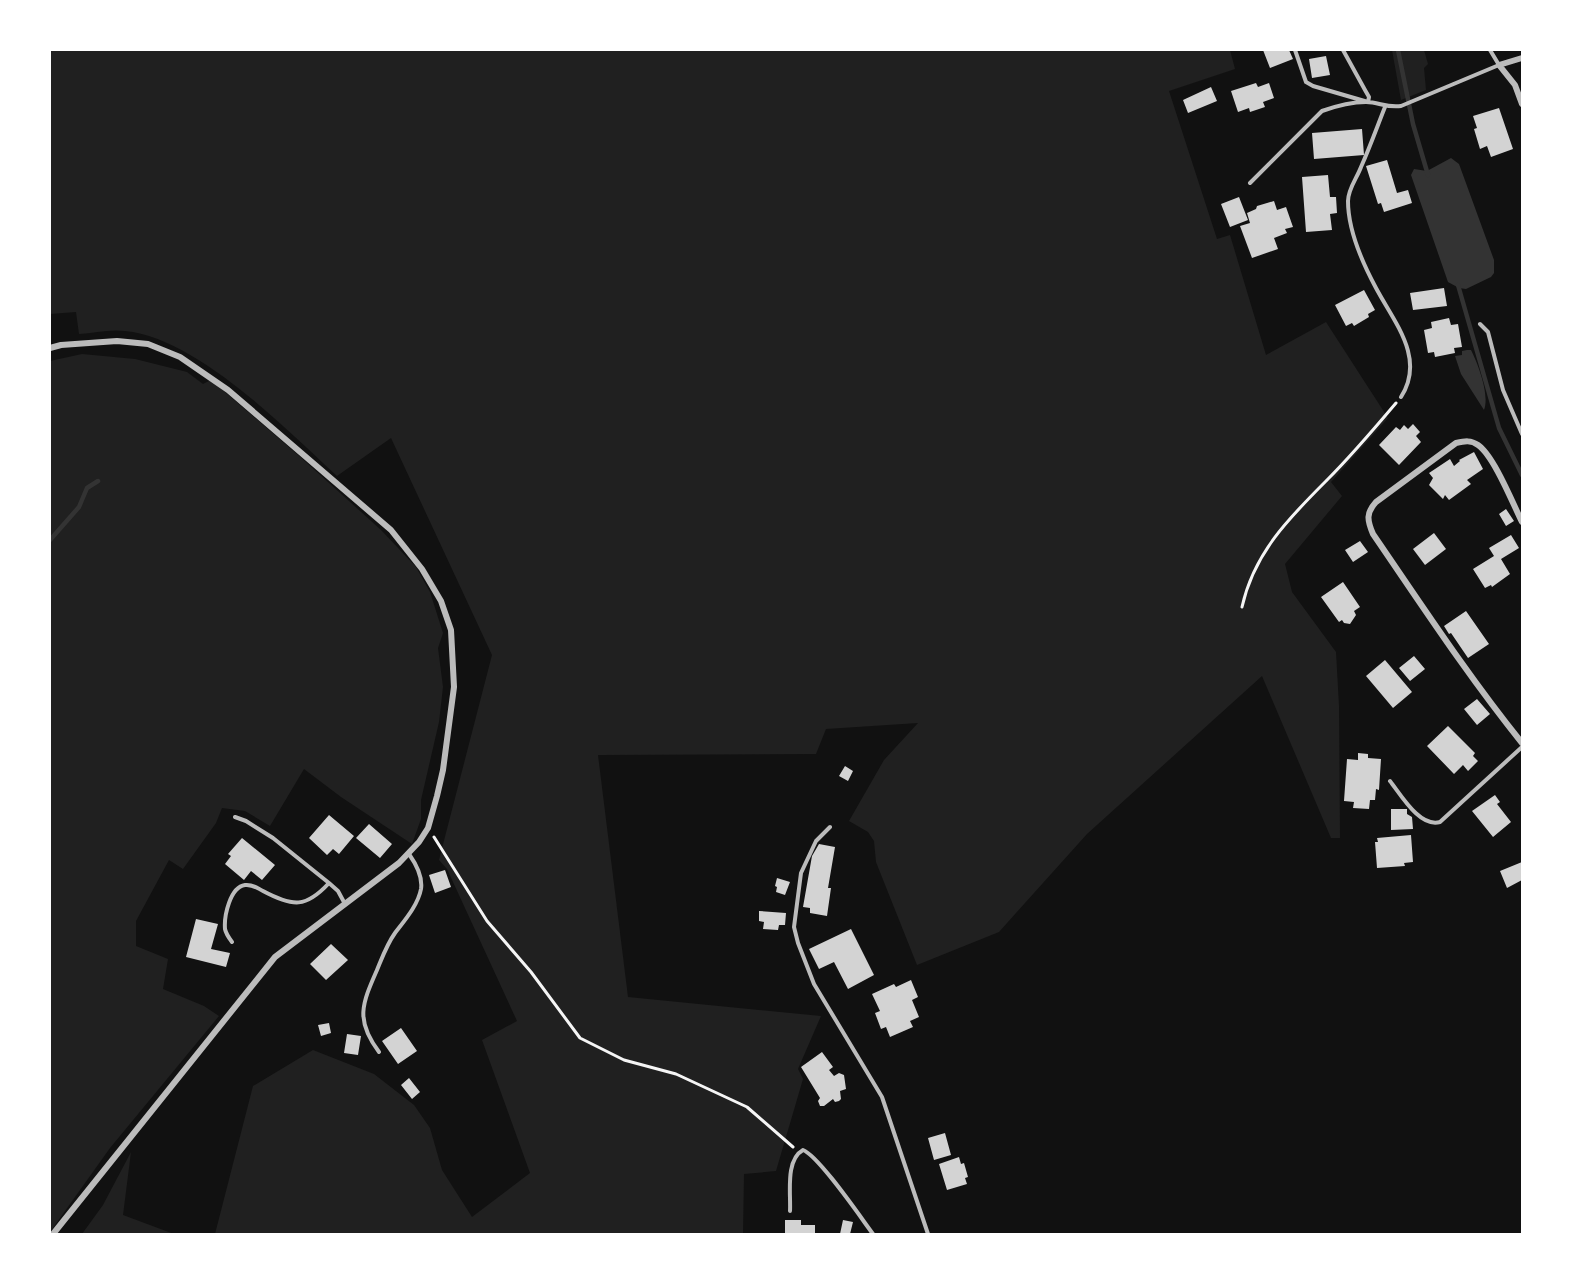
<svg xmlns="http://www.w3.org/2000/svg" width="1572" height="1284" font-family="Cabin,sans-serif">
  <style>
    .green { fill: #202020 }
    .water { fill: #333 }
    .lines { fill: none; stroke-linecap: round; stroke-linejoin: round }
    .stream { stroke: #333; stroke-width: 4.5 }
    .building { fill: #d3d3d3 }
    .path { stroke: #f5f5f5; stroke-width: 3 }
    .service { stroke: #bcbcbc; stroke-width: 4 }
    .minor { stroke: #bcbcbc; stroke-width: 6 }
  </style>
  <rect width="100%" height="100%" fill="#111"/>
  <!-- green -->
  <path class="green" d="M 50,50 L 1230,50 L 1235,69 L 1169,91 L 1217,239 L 1230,235 L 1266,355 L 1326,322 L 1388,418 L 1331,482 L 1342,496 L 1285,564 L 1292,592 L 1336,652 L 1339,706 L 1340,838 L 1331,838 L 1262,676 L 1087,834 L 999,932 L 917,965 L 876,862 L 874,841 L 868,832 L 849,821 L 884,760 L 918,723 L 826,729 L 816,754 L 598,755 L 628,997 L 821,1016 L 798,1069 L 803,1079 L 776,1171 L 744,1174 L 743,1234 L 215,1234 L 253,1086 L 313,1050 L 374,1074 L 414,1105 L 430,1128 L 442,1170 L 472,1217 L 530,1173 L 482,1040 L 517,1021 L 447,869 L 439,860 L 492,655 L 391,438 L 337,476 C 285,428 197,338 125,331 C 110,329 94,333 79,334 L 76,312 L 50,314 Z
    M 1392,50 L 1424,50 L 1428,64 L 1424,68 L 1426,90 L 1401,100 Z
    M 82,354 L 135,359 L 187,372 L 203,384 L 211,380 L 297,454 L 381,530 L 416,567 L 430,592 L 443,633 L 438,648 L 443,687 L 439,722 L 421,800 L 421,819 L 412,844 L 341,797 L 304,769 L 270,826 L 245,811 L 222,808 L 216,823 L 183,869 L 169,860 L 136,921 L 136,946 L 168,959 L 163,989 L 204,1006 L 219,1016 L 110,1148 L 50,1232 L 50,361 Z
    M 131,1152 L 123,1215 L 174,1234 L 82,1234 L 103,1205 Z"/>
  <!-- water -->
  <path class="water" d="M 1451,158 L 1459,164 L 1494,260 L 1494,273 L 1491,277 L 1466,289 L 1459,288 L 1448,282 L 1411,175 L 1414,169 L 1427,171 Z
    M 1467,350 L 1471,350 C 1478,364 1490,395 1484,410 L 1461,374 L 1455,356 L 1462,355 L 1462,351 Z"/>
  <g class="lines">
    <!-- stream -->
    <path class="stream" d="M 1398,50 L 1413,124 L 1428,175
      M 1458,285 L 1499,428 L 1522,475
      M 50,540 L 79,507 L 87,488 L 98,481"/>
  </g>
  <!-- building -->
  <path class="building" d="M 1263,50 L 1289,50 L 1293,59 L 1270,68 Z
    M 1326,56 L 1330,75 L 1312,78 L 1309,59 Z
    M 1256,83 L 1258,87 L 1269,83 L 1274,98 L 1263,102 L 1265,107 L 1250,112 L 1249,108 L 1238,112 L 1231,91 Z
    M 1211,87 L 1217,101 L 1188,113 L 1183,100 Z
    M 1499,108 L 1513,149 L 1491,157 L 1487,146 L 1480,149 L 1474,129 L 1477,128 L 1473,116 Z
    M 1362,129 L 1364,155 L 1314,159 L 1312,133 Z
    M 1387,160 L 1397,193 L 1408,190 L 1412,203 L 1384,212 L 1381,203 L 1378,204 L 1366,166 Z
    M 1328,175 L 1330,197 L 1336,197 L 1337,213 L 1330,214 L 1332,230 L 1306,232 L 1302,177 Z
    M 1239,197 L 1248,220 L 1230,227 L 1221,204 Z
    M 1274,201 L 1277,210 L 1286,207 L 1293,227 L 1285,229 L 1287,233 L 1274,238 L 1278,249 L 1252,258 L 1240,226 L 1250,223 L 1247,213 L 1256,209 L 1257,206 Z
    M 1444,288 L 1447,306 L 1413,310 L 1410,293 Z
    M 1364,290 L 1375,310 L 1368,314 L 1369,317 L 1354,326 L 1352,323 L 1346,326 L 1335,305 Z
    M 1449,318 L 1451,325 L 1458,324 L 1462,347 L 1454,348 L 1455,353 L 1435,357 L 1434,352 L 1428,353 L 1424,330 L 1432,328 L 1431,322 Z
    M 1413,424 L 1420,432 L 1416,436 L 1421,442 L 1399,465 L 1379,445 L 1396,427 L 1400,430 L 1404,425 L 1408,429 Z
    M 1474,452 L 1483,469 L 1467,480 L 1471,484 L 1449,500 L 1445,495 L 1443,499 L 1429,485 L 1433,478 L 1429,473 L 1450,459 L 1454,466 L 1460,461 L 1459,460 Z
    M 1506,509 L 1514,521 L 1506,526 L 1499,514 Z
    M 1434,533 L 1446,549 L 1425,565 L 1413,549 Z
    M 1511,535 L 1519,548 L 1501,559 L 1510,574 L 1492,587 L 1491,585 L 1485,588 L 1473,569 L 1494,556 L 1489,548 Z
    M 1360,541 L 1368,552 L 1353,562 L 1345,550 Z
    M 1343,582 L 1360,607 L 1354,611 L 1356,615 L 1350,624 L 1344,623 L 1342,620 L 1339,622 L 1321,597 Z
    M 1466,611 L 1489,644 L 1468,658 L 1451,633 L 1449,634 L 1444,626 Z
    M 1414,656 L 1425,669 L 1410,681 L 1399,668 Z
    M 1385,660 L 1412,692 L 1393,708 L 1366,676 Z
    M 1477,699 L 1490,714 L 1477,725 L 1464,709 Z
    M 1448,726 L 1475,753 L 1473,756 L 1478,761 L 1468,771 L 1463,765 L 1454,774 L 1427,746 Z
    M 1358,753 L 1368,754 L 1368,758 L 1381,759 L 1379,790 L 1376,789 L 1375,800 L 1370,800 L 1369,809 L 1353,808 L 1354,802 L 1344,801 L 1347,759 L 1358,760 Z
    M 845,766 L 853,771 L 848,781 L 839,776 Z
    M 1495,795 L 1500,802 L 1497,804 L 1511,822 L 1493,837 L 1472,811 Z
    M 1391,809 L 1407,809 L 1407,814 L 1412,817 L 1413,829 L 1391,830 Z
    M 329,815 L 354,836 L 339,854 L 333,849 L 327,855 L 309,838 Z
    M 369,824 L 392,844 L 380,858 L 356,838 Z
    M 1411,835 L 1413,862 L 1404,863 L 1405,866 L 1377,868 L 1375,842 L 1378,842 L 1377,838 Z
    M 242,838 L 275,865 L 262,880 L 251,871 L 244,880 L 225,864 L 231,856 L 228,854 Z
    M 819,844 L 835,847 L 828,888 L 831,888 L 827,916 L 810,913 L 810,908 L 803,907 L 812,856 Z
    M 1522,862 L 1522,880 L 1507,888 L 1500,871 Z
    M 445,870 L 451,887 L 435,893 L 429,875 Z
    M 777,878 L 790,882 L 785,895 L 776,892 L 777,887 L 775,886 Z
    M 759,911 L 786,913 L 785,925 L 779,925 L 778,930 L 763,929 L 764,922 L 759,921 Z
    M 196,919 L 218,924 L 211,949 L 230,953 L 226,967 L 186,957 Z
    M 851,929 L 874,975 L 848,989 L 834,962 L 819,969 L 809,949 Z
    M 331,944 L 348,960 L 326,980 L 310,964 Z
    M 911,980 L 918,997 L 912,1000 L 919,1017 L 910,1021 L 913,1027 L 890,1037 L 886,1027 L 881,1029 L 875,1013 L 880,1011 L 872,994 L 894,984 L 896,987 Z
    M 329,1023 L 331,1033 L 321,1036 L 318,1025 Z
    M 401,1028 L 417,1051 L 398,1064 L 382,1041 Z
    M 347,1034 L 361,1036 L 358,1055 L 344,1053 Z
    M 822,1052 L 833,1067 L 829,1070 L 834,1076 L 839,1073 L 844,1075 L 846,1089 L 840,1091 L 841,1099 L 839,1101 L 835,1102 L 833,1099 L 824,1106 L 820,1106 L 818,1101 L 820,1098 L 801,1067 Z
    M 409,1078 L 420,1092 L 412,1099 L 401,1085 Z
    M 945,1133 L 951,1155 L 934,1160 L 928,1138 Z
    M 959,1157 L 961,1164 L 964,1163 L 968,1177 L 965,1178 L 967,1184 L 947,1190 L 939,1164 Z
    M 785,1220 L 801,1220 L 801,1225 L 815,1225 L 815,1234 L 785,1234 Z
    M 843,1220 L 853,1222 L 850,1234 L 840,1234 Z"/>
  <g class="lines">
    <!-- path -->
    <path class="path" d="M 1242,607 C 1254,552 1291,516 1328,479 C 1352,455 1374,429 1396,403
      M 434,837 L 487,921 L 531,972 L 580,1038 L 624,1060 L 676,1074 L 747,1107 L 793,1147"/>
    <!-- service -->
    <path class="service" d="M 1295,50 L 1306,82 L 1313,86 L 1368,102 L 1369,97 L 1365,90 L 1343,50
      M 1385,107 C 1377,127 1370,147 1361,167 C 1357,178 1348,189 1348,201 C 1348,230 1362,262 1376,288 C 1394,322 1426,358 1401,397
      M 1250,183 L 1322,111 C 1336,106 1352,102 1366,102 C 1379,102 1386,108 1401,106 L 1499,65 L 1490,50
      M 1480,324 L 1488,332 L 1503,390 L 1522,434
      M 1390,781 C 1401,795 1420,828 1440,822 L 1522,747
      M 235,817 L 246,821 L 273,838 L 329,883 L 338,891 L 345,904
      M 830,827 L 816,841 L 801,873 L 794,927 L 798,943 L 814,984 L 882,1097 L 928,1234
      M 232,942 C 229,938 226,934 225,929 C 224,916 230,887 245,885 C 253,884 257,888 263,891 C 293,907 306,908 329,883
      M 379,1052 C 355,1020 362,1004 377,970 C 382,958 387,944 395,933 C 405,920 418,905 421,889 C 423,876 416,864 409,854
      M 790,1211 C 791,1194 785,1160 803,1150 C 819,1156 861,1218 873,1234"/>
    <!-- minor -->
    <path class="minor" d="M 1522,58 L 1499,65 L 1515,85 L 1522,104
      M 50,348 L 61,345 L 117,341 L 148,344 L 180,357 L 228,390 L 391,530 L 422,569 L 441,601 L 451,630 L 454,687 L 443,770 L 437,796 L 428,828 L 419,842 L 399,863 L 275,957 L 53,1234
      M 1522,522 C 1513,504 1494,456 1478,445 C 1471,440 1465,441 1456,443 L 1376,502 C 1366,513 1367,520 1373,534 C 1421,604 1468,676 1522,743"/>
  </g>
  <!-- border -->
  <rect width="1572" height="1284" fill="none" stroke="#ffffff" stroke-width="102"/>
</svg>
